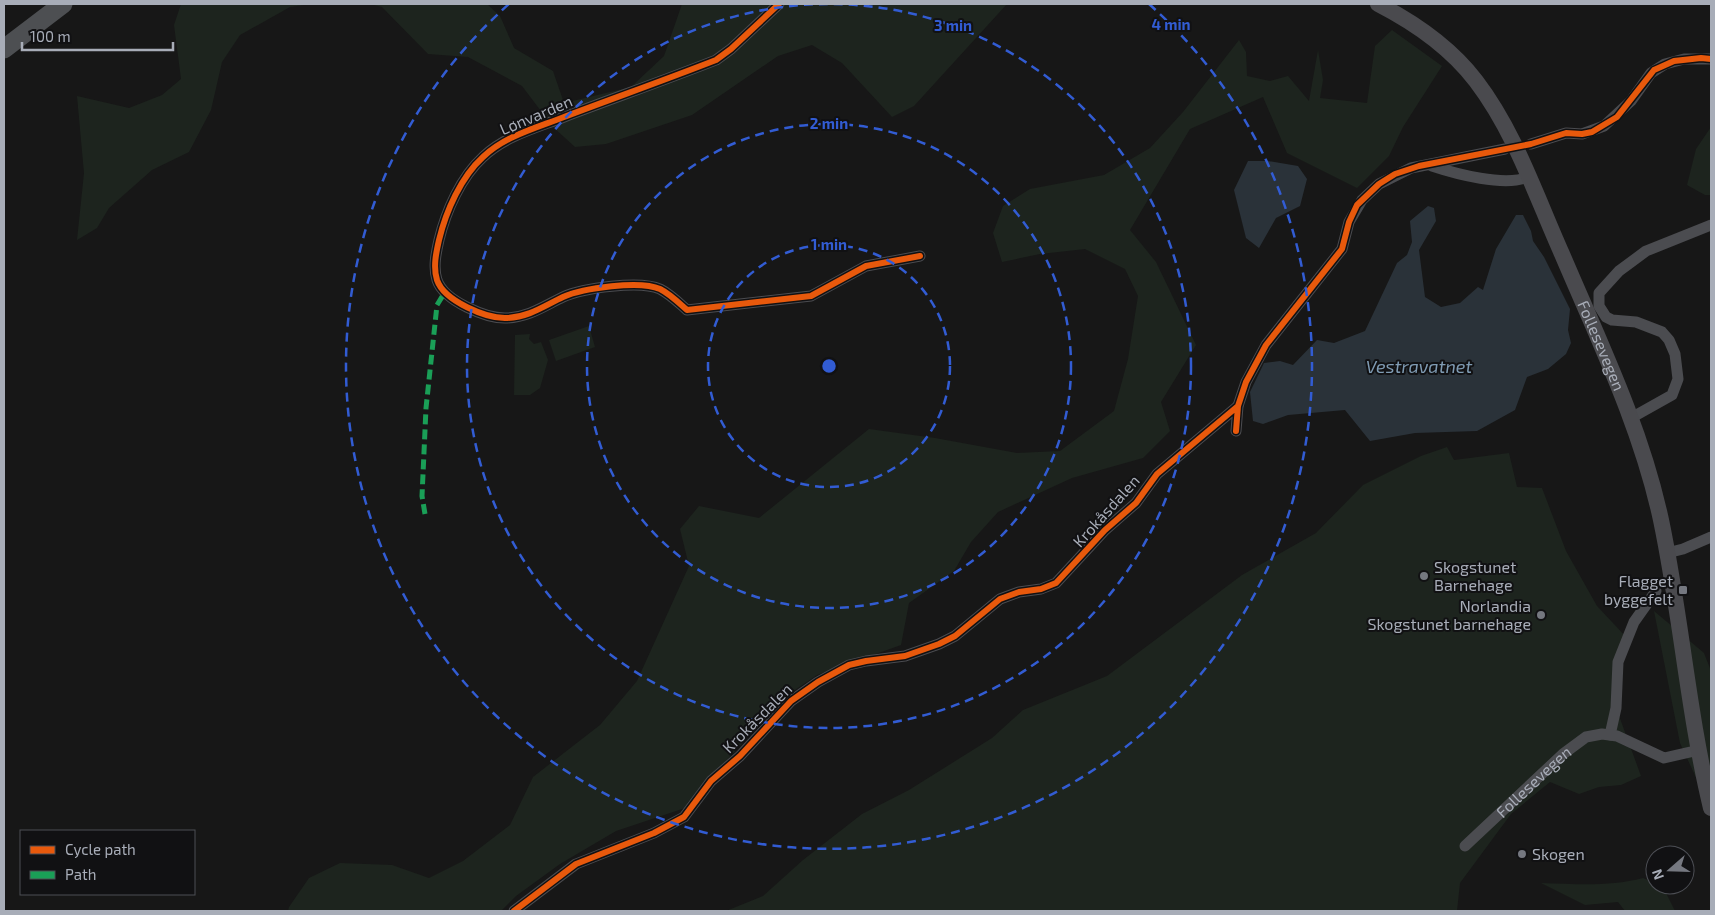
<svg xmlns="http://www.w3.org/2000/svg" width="1715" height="915" font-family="'Exo 2',sans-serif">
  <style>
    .green { fill: #1d241e }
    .water { fill: #2a3239 }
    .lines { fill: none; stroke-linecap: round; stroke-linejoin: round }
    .minor { stroke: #4b4c50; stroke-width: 11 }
    .secondary { stroke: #4a4a4e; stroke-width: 16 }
    .primary { stroke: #4d4f52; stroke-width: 19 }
    .quiet { stroke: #1a9f57; stroke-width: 5; stroke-dasharray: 10 5; stroke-linecap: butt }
    .cycleway-casing { stroke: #111113; stroke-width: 9 }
    .cycleway { stroke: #e8590c; stroke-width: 6 }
    .ring { fill: none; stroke: #325cd3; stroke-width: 2.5; stroke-dasharray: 9 6 }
    .poi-dot { fill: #757880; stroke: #111113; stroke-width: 2 }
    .labels { text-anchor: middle; stroke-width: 4; stroke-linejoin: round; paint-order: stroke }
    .street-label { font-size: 16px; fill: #a8adb8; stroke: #111113 }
    .poi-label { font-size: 16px; fill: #a8adb8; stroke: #111113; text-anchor: start }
    .water-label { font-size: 18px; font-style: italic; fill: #7f9bb3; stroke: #111113 }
    .centre { fill: #325cd3; stroke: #111113; stroke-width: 2.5 }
    .ring-label { font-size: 15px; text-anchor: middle; font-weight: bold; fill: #325cd3; stroke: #111113; stroke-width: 4; stroke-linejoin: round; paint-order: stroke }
  </style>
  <rect width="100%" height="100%" fill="#171717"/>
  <!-- green -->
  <path class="green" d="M 181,4 L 311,4 L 290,7 L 240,35 L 222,62 L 211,110 L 189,152 L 152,170 L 109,208 L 97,228 L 77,240 L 84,173 L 77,96 L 129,108 L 162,95 L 181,79 L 174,25 Z
    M 370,4 L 487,4 L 500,16 L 514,48 L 553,71 L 564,103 L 631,87 L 664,56 L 682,4 L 1007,4 L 914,106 L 892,117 L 842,63 L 812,45 L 778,56 L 692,115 L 606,144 L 575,147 L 553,127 L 522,86 L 468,57 L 428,54 L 382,7 Z
    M 1392,30 L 1442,66 L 1403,127 L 1389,156 L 1357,188 L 1287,153 L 1263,97 L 1190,129 L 1130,230 L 1156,262 L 1196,345 L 1161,402 L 1170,431 L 1143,458 L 1072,478 L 998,512 L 971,542 L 954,571 L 909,603 L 901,645 L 817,675 L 786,696 L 688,802 L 685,808 L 616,831 L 560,864 L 516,896 L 501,911 L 288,911 L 289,907 L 309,878 L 340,863 L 392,865 L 429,878 L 463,861 L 510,825 L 533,777 L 600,725 L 637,681 L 689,566 L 680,529 L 699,506 L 759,518 L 869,429 L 935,438 L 1017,453 L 1060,451 L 1114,411 L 1128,359 L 1138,296 L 1125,269 L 1085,249 L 1040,254 L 1002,262 L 993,233 L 1003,206 L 1030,189 L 1104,175 L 1150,148 L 1183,112 L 1239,40 L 1246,52 L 1247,76 L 1270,81 L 1288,76 L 1309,101 L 1318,50 L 1323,80 L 1320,98 L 1367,103 L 1375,46 Z
    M 1711,127 L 1711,195 L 1705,195 L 1687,185 L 1696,149 Z
    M 589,326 L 595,347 L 556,361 L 549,340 Z
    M 530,334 L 529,339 L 534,344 L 541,342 L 548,360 L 540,388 L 530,395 L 514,395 L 515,335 Z
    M 1447,447 L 1454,460 L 1509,453 L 1517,487 L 1542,488 L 1566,551 L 1597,606 L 1627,638 L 1619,665 L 1618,713 L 1641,776 L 1621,785 L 1599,787 L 1579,794 L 1550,782 L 1511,814 L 1460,883 L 1457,911 L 726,911 L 763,896 L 803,860 L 862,814 L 909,790 L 992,738 L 1023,710 L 1107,676 L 1242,575 L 1316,533 L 1363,485 L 1421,456 Z
    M 1654,611 L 1704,653 L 1711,671 L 1711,810 L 1680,743 Z
    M 1643,878 L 1663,887 L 1675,911 L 1625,911 L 1618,902 L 1585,905 L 1541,883 C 1575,884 1609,887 1643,878 Z"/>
  <!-- water -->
  <path class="water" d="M 1248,161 L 1268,161 L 1298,166 L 1307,179 L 1300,206 L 1276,218 L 1259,248 L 1246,238 L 1234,190 Z
    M 1428,206 L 1434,208 L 1436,221 L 1419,250 L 1425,297 L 1441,307 L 1460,303 L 1478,287 L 1483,290 L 1496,249 L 1516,215 L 1523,215 L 1531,231 L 1533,241 L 1544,257 L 1570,309 L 1568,330 L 1571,343 L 1566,354 L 1548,369 L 1527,377 L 1515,410 L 1477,431 L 1415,433 L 1370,441 L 1345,410 L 1288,415 L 1263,424 L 1253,421 L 1250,392 L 1264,363 L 1280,361 L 1293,365 L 1317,340 L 1334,343 L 1365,331 L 1397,263 L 1407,255 L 1412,242 L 1410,221 Z"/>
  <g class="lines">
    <!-- minor -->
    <g class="minor">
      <path d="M 779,4 L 731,49 L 716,60 C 665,80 614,98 564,117 C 536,128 505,136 483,157 C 461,177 446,211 439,240 C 436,253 433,267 437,280 C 444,301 487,319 507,318 C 529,317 544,306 563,297 C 583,288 640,280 660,289 C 670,294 679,303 687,310 L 811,296 L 866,266 L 920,256"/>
      <path d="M 1531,144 L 1566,133 L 1582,134 L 1604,126 L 1631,101 L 1651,73 L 1665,64 L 1684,59 L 1711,59"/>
      <path d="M 1432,166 C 1456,174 1505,187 1528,177"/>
      <path d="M 1631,418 L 1672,395 L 1678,379 L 1675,354 L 1669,340 L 1662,332 L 1636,322 L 1612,320 L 1606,317 L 1599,306 L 1599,293 L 1619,271 L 1646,251 L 1711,225"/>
      <path d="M 1236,431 L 1238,406 L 1246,382 L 1266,345 L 1342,249 L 1349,222 L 1362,200 L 1379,184 L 1411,168 L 1505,149"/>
      <path d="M 1667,553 L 1683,549 L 1711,537"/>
      <path d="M 1610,735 L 1616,708 L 1618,662 L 1634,622 L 1656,591"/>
      <path id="s1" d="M 1465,846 L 1563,754 L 1586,737 L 1602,734 L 1617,736 L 1664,758 L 1699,750"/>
      <path d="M 514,911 L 576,864 L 654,833 L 684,817 L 711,781 L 740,756 L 791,701 L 818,682 L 849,665 L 866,661 L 905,656 L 939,644 L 955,636 L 1000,599 L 1019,592 L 1041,589 L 1056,583 L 1105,530 L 1136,503 L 1157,474 L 1238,406"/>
    </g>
    <!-- secondary -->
    <path class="secondary" id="s2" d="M 1378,4 C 1415,23 1450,47 1476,81 C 1515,132 1536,196 1562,254 C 1599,341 1641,427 1661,520 C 1681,615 1688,713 1711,808"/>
    <!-- primary -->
    <path class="primary" d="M 4,49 L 63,4"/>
    <!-- quiet -->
    <path class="quiet" d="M 425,514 L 422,496 L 426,408 L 437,305 L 445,292"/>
    <!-- cycleway casing -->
    <g class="cycleway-casing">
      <path id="cycleway" d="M 779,4 L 731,49 L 716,60 C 665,80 614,98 564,117 C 536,128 505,136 483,157 C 461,177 446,211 439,240 C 436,253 433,267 437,280 C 444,301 487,319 507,318 C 529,317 544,306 563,297 C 583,288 640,280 660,289 C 670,294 679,303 687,310 L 811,296 L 866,266 L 920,256
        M 1236,431 L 1238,406 L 1246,382 L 1266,345 L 1342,249 L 1349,222 L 1357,205 L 1379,184 L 1395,174 L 1419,166 L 1531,144 L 1566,133 L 1582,134 L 1592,132 L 1617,117 L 1654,70 L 1674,61 L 1701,58 L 1711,59
        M 514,911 L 576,864 L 654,833 L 684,817 L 711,781 L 740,756 L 791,701 L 818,682 L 849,665 L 866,661 L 905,656 L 939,644 L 955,636 L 1000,599 L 1019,592 L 1041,589 L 1056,583 L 1105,530 L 1136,503 L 1157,474 L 1238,406"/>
    </g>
    <!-- cycleway -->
    <use href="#cycleway" class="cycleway"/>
  </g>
  <!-- distance rings -->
  <g class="ring">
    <circle cx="829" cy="366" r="121"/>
    <circle cx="829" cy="366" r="242"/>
    <circle cx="829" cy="366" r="362"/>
    <path d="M1149 4A483 483 0 1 1 509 4"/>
  </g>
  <!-- markers -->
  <g class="poi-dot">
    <circle cx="1424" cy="576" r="5"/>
    <rect x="1678" y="585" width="10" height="10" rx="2.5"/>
    <circle cx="1541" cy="615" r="5"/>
    <circle cx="1522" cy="854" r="5"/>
  </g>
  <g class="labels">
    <!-- street labels -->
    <g class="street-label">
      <text transform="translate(536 115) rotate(-23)" y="6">Lønvarden</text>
      <text dy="6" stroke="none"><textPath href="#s2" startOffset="419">Follesevegen</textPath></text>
      <text transform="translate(1106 511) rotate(-48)" y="6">Krokåsdalen</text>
      <text transform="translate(757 718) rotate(-45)" y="6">Krokåsdalen</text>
      <text dy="6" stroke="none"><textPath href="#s1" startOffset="94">Follesevegen</textPath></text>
    </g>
    <!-- poi labels -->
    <g class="poi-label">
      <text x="1434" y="573">Skogstunet<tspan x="1434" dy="18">Barnehage</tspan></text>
      <text x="1673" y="587" text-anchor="end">Flagget<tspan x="1673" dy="18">byggefelt</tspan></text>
      <text x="1531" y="612" text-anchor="end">Norlandia<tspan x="1531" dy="18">Skogstunet barnehage</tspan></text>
      <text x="1532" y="860">Skogen</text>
    </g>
    <!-- water labels -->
    <g class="water-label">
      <text x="1419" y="373">Vestravatnet</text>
    </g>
  </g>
  <circle cx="829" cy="366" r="8" class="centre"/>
  <g class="ring-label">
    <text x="1171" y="30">4 min</text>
    <text x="953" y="31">3 min</text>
    <text x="829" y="129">2 min</text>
    <text x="829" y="250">1 min</text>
  </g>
  <!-- border -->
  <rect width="1715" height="915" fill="none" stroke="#a8adb8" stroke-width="10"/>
  <!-- legend -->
  <rect x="20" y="830" width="175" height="65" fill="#111113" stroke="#4d4f55"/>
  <rect x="30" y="846" width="25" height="8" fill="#e8590c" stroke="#4d4f55"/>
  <text x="65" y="855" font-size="15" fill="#a8adb8">Cycle path</text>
  <rect x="30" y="871" width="25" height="8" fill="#1a9f57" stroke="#4d4f55"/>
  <text x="65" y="880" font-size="15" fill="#a8adb8">Path</text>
  <!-- north arrow -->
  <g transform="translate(1670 870) rotate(250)"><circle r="24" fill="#111113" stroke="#4d4f55"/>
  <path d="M0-4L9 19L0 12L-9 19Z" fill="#757880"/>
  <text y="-8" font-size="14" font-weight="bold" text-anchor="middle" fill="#a8adb8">N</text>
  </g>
  <!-- scale -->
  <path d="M22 42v8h151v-8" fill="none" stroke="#a8adb8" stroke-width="2.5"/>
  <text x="30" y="42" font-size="15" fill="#a8adb8" stroke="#111113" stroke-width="4" paint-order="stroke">100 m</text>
</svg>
